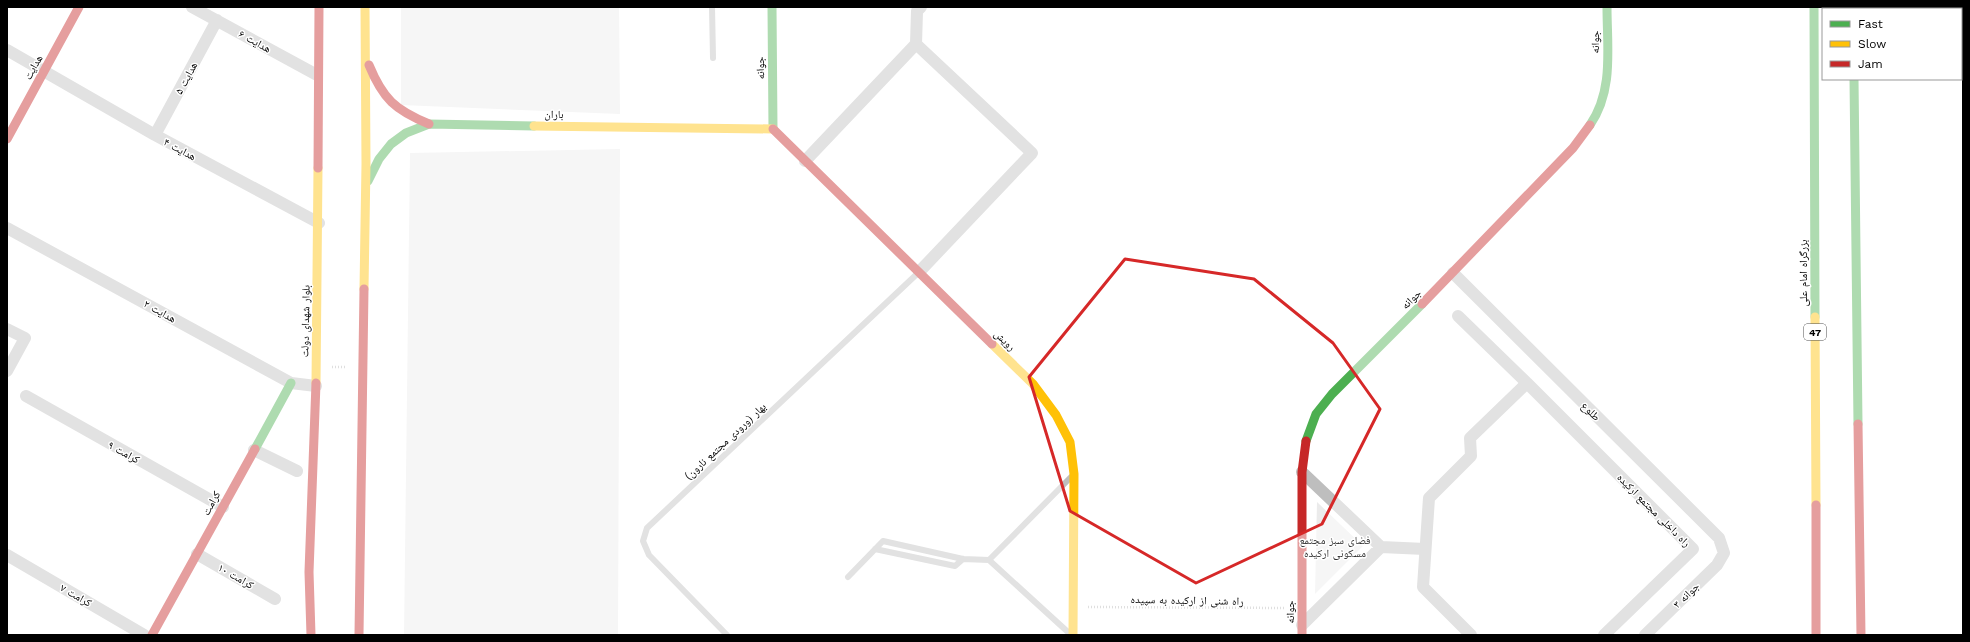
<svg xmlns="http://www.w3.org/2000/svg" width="1970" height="642" font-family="'Work Sans','Noto Naskh Arabic',sans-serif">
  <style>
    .green { fill: #ebebeb }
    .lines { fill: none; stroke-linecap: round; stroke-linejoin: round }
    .path { stroke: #b9b9b9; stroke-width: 2.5; stroke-dasharray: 1 2; stroke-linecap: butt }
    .lane { stroke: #bebebe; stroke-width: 6 }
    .street { stroke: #bebebe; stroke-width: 12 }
    .fast { stroke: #4caf50; stroke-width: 9 }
    .slow { stroke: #ffc107; stroke-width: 9 }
    .jam { stroke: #c62828; stroke-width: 9 }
    .marked { fill: none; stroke: #d62828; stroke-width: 3; stroke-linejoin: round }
    .labels { text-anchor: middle; stroke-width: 3; stroke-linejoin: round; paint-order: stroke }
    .shield { fill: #fff; stroke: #4c4c4c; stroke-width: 1 }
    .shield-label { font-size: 10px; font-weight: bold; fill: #000 }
    .street-label { font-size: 11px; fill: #000; stroke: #fff }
    .park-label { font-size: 11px; fill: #323232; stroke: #fff }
  </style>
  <rect width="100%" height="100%" fill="#fff"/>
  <!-- green -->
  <path class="green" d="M 401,7 L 619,7 L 620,114 L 401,105 Z
    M 620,149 L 618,635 L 404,635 L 410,153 Z
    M 1317,502 L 1363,546 L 1315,594 Z"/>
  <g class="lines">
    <!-- path -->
    <path class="path" d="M 332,367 L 345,367
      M 1088,607 L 1285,608"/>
    <!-- lane -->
    <path class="lane" d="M 712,7 L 713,58
      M 875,549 L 955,566 L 963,559
      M 989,560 L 1071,477
      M 848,577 L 883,541 L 963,559 L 989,560 L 1069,633
      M 727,635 L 649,555 L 643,541 L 647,528 L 918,273"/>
    <!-- street -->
    <path class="street" d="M 192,7 L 317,75
      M 916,44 L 1032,153 L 919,272
      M 7,50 L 155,135 L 319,223
      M 155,135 L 217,20
      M 805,161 L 916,44 L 917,11 L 921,7
      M 7,228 L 291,383 L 316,386
      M 1453,273 L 1719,538 L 1724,553 L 1717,565 L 1645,635
      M 1458,316 L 1527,383
      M 7,329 L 25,338 L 7,371
      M 26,396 L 223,507
      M 254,450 L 297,471
      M 1381,547 L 1425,549
      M 197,554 L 275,599
      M 7,555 L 144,635
      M 1302,625 L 1381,547 L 1302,472
      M 1471,635 L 1423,587 L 1429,498 L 1471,456 L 1470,438 L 1527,383 L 1693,549 L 1604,635"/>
    <!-- fast -->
    <path class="fast" d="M 772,7 L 773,129
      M 1814,7 L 1815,317
      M 1854,79 L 1858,424
      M 1590,125 C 1614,90 1607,48 1607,7
      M 368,181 L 379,159 L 391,144 L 406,133 L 429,124 L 534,126
      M 1306,441 L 1316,414 L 1332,394 L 1422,304
      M 255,449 L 291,383"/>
    <!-- slow -->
    <path class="slow" d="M 1856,7 L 1856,9
      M 534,126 L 773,129
      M 364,289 L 366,164 L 365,7
      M 1815,317 L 1816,505
      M 992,344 L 1033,384 L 1056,415 L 1070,442 L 1074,474 L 1073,635
      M 316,383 L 318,168"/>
    <!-- jam -->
    <path class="jam" d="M 369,65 C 383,99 395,110 429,124
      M 773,129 L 992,344
      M 7,139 L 79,7
      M 318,168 L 319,7
      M 1422,304 L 1573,148 L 1590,125
      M 1858,424 L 1861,635
      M 1816,505 L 1816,635
      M 152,635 L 255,449
      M 311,635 L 309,572 L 316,383
      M 359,635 L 364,289
      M 1302,635 L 1302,472 L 1306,441"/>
  </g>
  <!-- marked area -->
  <path d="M0 0H1970V642H0ZM 1125,259 L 1254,279 L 1333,343 L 1380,409 L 1322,524 L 1196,583 L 1070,511 L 1029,377 Z" fill="#fff" fill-opacity=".55" fill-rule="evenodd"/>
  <path class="marked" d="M 1125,259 L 1254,279 L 1333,343 L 1380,409 L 1322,524 L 1196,583 L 1070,511 L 1029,377 Z"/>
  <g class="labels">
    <!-- shield labels -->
    <rect class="shield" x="1804" y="324" width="22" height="16" rx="3"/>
    <g class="shield-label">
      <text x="1815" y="336">47</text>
    </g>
    <!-- street labels -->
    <g class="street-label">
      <text transform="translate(255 41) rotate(29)" y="4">هدایت ۶</text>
      <text transform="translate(1595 42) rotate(-89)" y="4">جوانه</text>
      <text transform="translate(33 67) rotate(-61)" y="4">هدایت</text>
      <text transform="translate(760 68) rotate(-91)" y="4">جوانه</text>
      <text transform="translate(186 78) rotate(-62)" y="4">هدایت ۵</text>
      <text transform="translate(554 114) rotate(1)" y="4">باران</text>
      <text transform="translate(180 149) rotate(28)" y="4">هدایت ۴</text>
      <text transform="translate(1803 273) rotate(-90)" y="4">بزرگراه امام علی</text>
      <text transform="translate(1411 299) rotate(-45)" y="4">جوانه</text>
      <text transform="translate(160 311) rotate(29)" y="4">هدایت ۲</text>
      <text transform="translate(305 321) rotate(-89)" y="4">بلوار شهدای دولت</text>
      <text transform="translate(1005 340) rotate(44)" y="4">رویش</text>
      <text transform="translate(1591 411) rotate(45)" y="4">طلوع</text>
      <text transform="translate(725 441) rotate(-43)" y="4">بهار (ورودی مجتمع نارون)</text>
      <text transform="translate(124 452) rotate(29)" y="4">کرامت ۹</text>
      <text transform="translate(211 503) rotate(-61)" y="4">کرامت</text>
      <text transform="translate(1654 510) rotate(45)" y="4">راه داخلی مجتمع ارکیده</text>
      <text transform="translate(236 576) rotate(30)" y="4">کرامت ۱۰</text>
      <text transform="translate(76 595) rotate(30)" y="4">کرامت ۷</text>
      <text transform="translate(1686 595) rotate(-44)" y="4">جوانه ۳</text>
      <text transform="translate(1187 600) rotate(1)" y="4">راه شنی از ارکیده به سپیده</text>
      <text transform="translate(1290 612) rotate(-90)" y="4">جوانه</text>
    </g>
    <!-- park labels -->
    <g class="park-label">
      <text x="1335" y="544">فضای سبز مجتمع<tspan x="1335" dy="13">مسکونی ارکیده</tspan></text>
    </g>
  </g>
  <!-- border -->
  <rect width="1970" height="642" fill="none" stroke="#000000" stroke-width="16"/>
  <!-- legend -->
  <rect x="1822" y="8" width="140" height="72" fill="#ffffff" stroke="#999999"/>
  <rect x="1830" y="21" width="20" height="6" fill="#4caf50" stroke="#999999"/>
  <text x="1858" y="28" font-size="12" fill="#000000">Fast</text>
  <rect x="1830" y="41" width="20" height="6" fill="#ffc107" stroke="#999999"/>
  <text x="1858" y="48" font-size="12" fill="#000000">Slow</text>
  <rect x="1830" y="61" width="20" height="6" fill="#c62828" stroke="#999999"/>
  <text x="1858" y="68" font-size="12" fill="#000000">Jam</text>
</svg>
